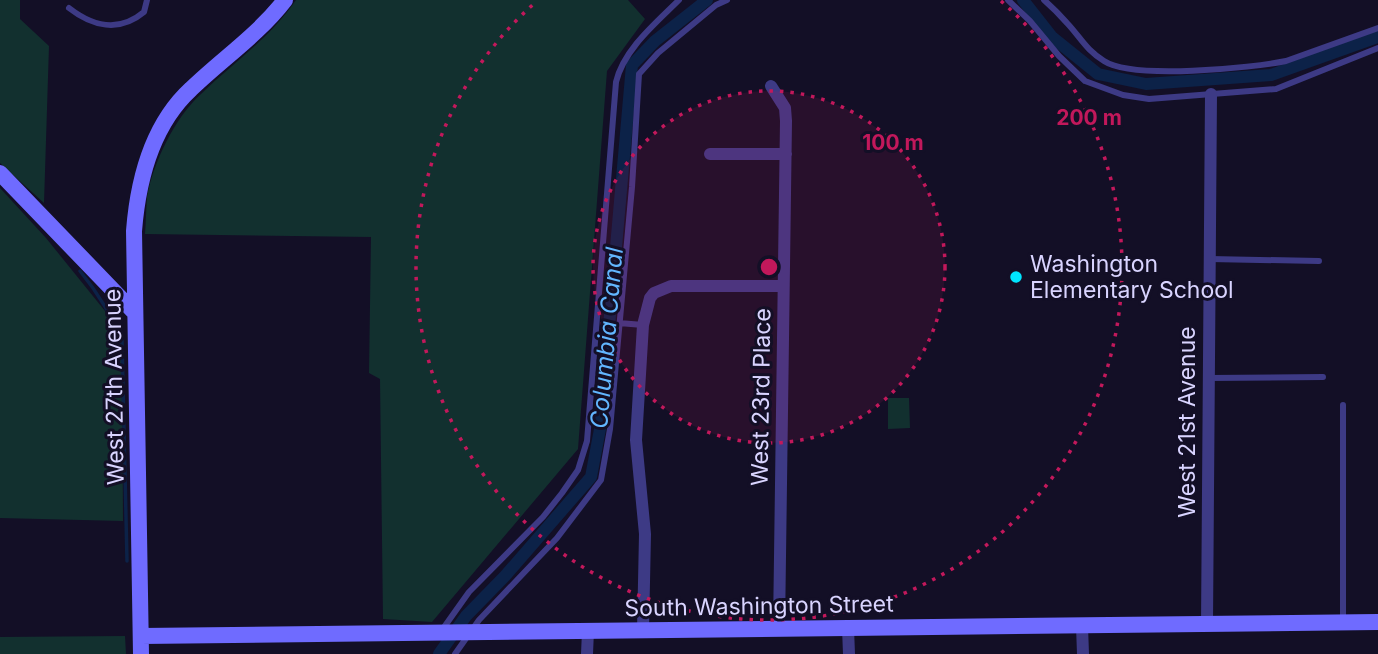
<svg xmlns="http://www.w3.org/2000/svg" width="1378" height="654" font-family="Inter,sans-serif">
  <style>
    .green { fill: #12302f }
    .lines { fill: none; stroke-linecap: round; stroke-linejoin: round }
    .stream { stroke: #0c2248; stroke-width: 3.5 }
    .canal { stroke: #0c2248; stroke-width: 12 }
    .lane { stroke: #3d3a85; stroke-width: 6 }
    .street { stroke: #3d3a85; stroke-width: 12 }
    .secondary { stroke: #6f6bff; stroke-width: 16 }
    .ring { fill: none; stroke: #c2185b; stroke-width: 3.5; stroke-dasharray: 3.5 7 }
    .poi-dot { fill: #00e5ff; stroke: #130f26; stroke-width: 2.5 }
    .labels { text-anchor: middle; stroke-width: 6; stroke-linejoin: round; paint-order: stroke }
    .poi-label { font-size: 23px; fill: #d9d4ff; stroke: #130f26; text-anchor: start }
    .street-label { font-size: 23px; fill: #d9d4ff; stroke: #130f26 }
    .water-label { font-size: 24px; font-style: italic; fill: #62b6ff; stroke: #130f26 }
    .centre { fill: #c2185b; stroke: #130f26; stroke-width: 3.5 }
    .ring-label { font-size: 21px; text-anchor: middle; font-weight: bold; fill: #c2185b; stroke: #130f26; stroke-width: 6; stroke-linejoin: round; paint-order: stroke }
  </style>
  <rect width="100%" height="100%" fill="#130f26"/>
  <!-- green -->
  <path class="green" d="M 0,0 L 20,0 L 20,19 L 49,46 L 44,203 L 0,163 Z
    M 296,0 L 628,0 L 645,19 L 607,71 L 578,449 L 432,622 L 383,619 L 380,379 L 369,373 L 371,237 L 145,234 C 146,222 146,209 147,197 C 153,163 175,117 201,94 C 233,63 270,38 296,0 Z
    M 0,188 L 46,238 L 122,332 L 123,521 L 0,518 Z
    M 909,398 L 910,428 L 888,429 L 888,398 Z
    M 125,636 L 126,654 L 0,654 L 0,637 Z"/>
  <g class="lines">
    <!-- stream -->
    <path class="stream" d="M 80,271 C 98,293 111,314 122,341 L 127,561"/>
    <!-- canal -->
    <path class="canal" d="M 1023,0 L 1052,37 L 1098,74 L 1146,84 L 1271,75 L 1378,37
      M 439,654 L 466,616 L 505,576 L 591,477 L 600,429 L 632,65 L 655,41 L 707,0"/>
    <!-- lane -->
    <path class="lane" d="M 1008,0 L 1030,21 L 1059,56 L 1085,81 L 1123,95 L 1149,99 L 1276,89 L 1378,48
      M 1044,0 C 1052,7 1060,15 1067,23 C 1081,38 1086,50 1104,61 C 1133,80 1251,68 1286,61 L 1378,28
      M 69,8 C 92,26 119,33 144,12 L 147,0
      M 1210,259 L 1319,261
      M 619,323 L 643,325
      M 1209,378 L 1323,377
      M 1343,621 L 1343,405
      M 442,630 L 469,592 L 543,517 L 562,493 L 578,470 L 587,441 L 616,82 C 624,49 656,23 679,0
      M 455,654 L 479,620 L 557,538 L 601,480 L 610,429 L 632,187 L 639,74 L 658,53 L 716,5 L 727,0"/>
    <!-- street -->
    <path class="street" d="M 771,86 L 785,108 L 786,121 L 779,629
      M 710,154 L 786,154
      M 1207,624 L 1211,94
      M 1082,626 L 1083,654
      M 848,628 L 849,654
      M 643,630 L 645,534 L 636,440 L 643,325 L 650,298 L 654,293 L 671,286 L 783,286
      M 587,654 L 588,631"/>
    <!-- secondary -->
    <path class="secondary" d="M 0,173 L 135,313
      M 141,636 L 1378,622
      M 141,654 L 134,231 C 138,180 152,125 191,89 C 222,59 258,35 285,0"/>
  </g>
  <!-- distance rings -->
  <circle cx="769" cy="267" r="176" fill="#c2185b" fill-opacity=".12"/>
  <g class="ring">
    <circle cx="769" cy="267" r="176"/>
    <path d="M1001 1A353 353 0 1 1 537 1"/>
  </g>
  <!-- markers -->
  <circle class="poi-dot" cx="1016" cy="277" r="7"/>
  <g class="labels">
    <!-- poi labels -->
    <g class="poi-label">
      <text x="1030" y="272">Washington<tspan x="1030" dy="26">Elementary School</tspan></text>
    </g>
    <!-- street labels -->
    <g class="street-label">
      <text transform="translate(114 387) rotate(-91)" y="8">West 27th Avenue</text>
      <text transform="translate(761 397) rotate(-89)" y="8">West 23rd Place</text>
      <text transform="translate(1187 422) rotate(-90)" y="8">West 21st Avenue</text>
      <text transform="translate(759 606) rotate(-1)" y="8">South Washington Street</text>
    </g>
    <!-- water labels -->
    <g class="water-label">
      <text transform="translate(607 338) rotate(-85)" y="8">Columbia Canal</text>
    </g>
  </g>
  <circle cx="769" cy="267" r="10" class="centre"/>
  <g class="ring-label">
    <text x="1089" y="125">200 m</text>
    <text x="893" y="150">100 m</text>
  </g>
</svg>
